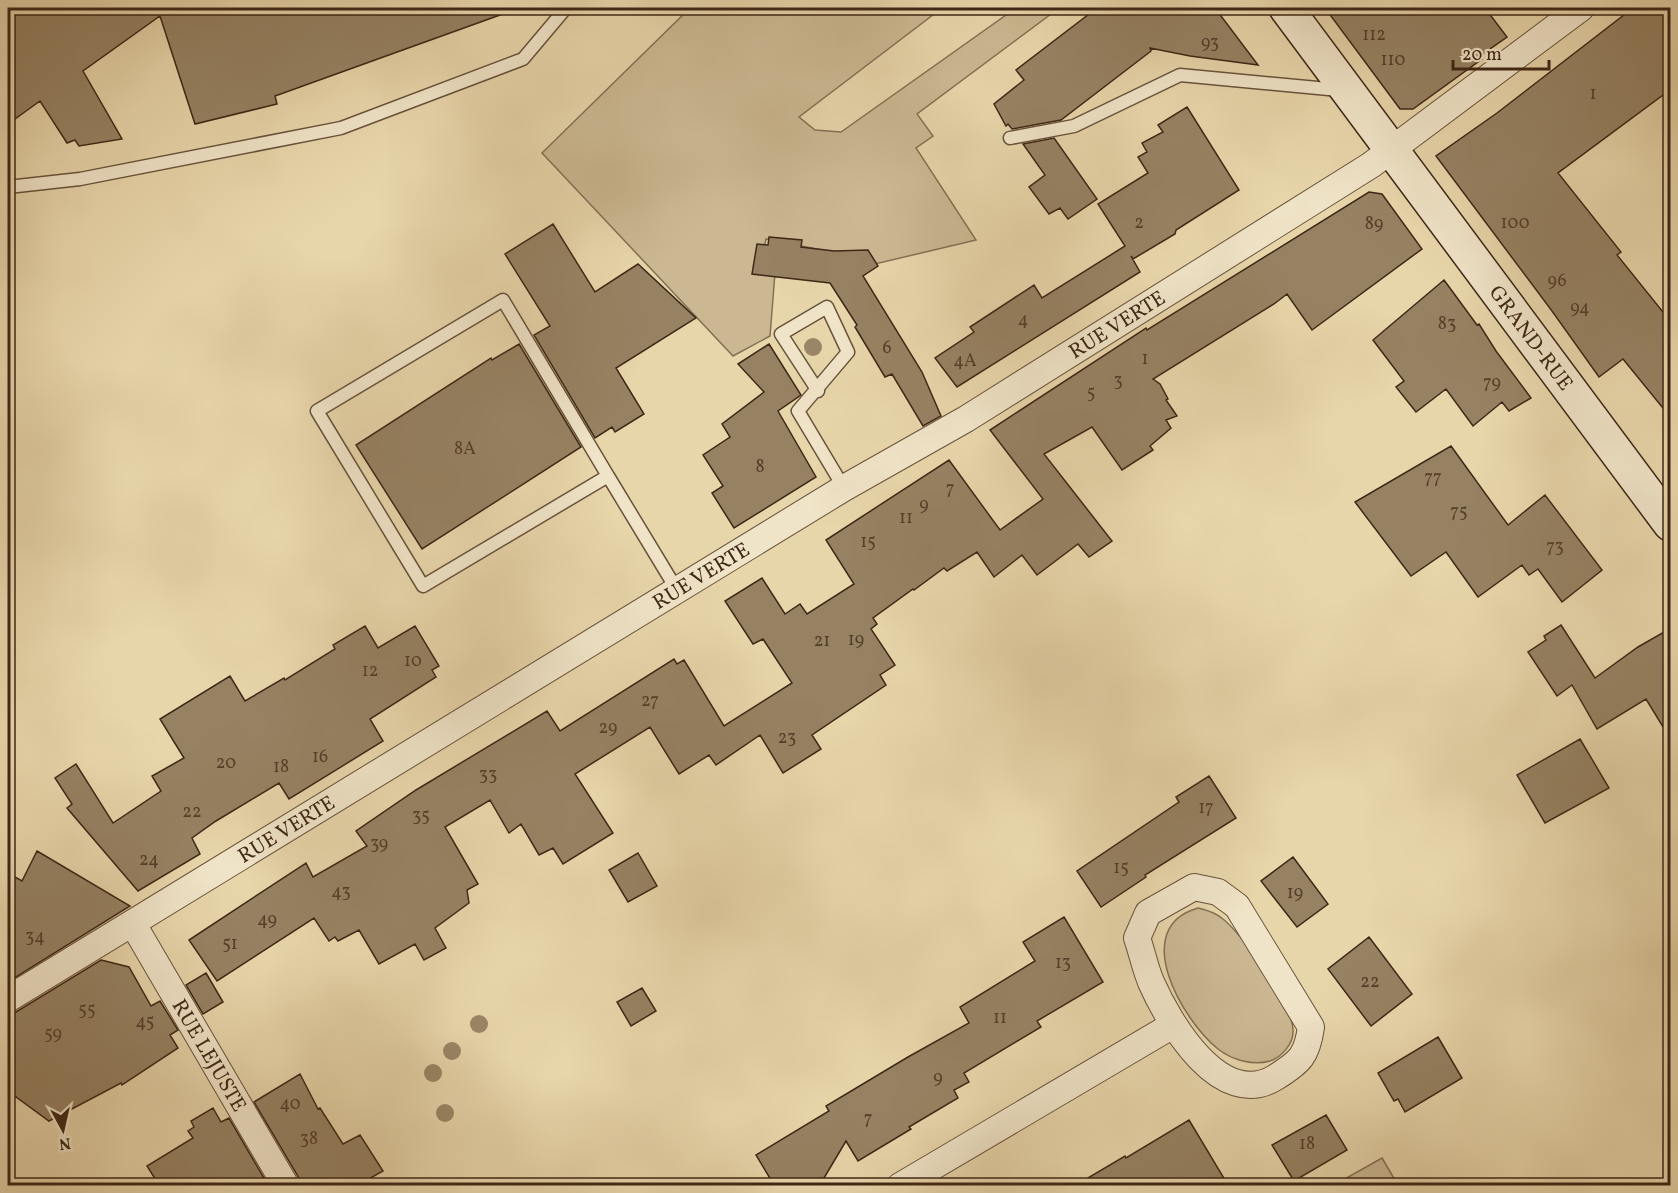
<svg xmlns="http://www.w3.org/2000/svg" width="1678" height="1193" font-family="Vollkorn,serif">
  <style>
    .green { fill: #cbb892; stroke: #847054; stroke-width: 1.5 }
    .building { fill: #968263; stroke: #3e2716; stroke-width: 1.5 }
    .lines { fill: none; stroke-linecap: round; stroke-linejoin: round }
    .lane-casing { stroke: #68533b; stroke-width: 15 }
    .street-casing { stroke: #68533b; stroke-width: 28 }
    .secondary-casing { stroke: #3e2716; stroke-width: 36 }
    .lane { stroke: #f0e4c8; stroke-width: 12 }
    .street { stroke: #f0e4c8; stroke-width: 26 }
    .secondary { stroke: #f0e4c8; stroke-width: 33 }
    .tree { fill: #9a8667 }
    .labels { text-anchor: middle; stroke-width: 5; stroke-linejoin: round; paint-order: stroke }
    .number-label { font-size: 18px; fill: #543e29 }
    .street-label { font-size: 21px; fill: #3e2716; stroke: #f0e4c8 }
  </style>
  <rect width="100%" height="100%" fill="#e8d6ab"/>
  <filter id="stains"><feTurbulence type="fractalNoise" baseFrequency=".00333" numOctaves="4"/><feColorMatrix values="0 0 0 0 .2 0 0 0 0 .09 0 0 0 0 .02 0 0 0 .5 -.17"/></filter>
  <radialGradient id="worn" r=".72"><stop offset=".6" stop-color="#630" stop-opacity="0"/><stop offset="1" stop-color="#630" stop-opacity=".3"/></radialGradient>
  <!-- green -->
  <path class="green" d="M 690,8 L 942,8 L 799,117 L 815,130 L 841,132 L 1016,8 L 1059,8 L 917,114 L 933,136 L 916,148 L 976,240 L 858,268 L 826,251 L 766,239 L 759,272 L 775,273 L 770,336 L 733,356 L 542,153 Z
    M 1198,908 C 1207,910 1216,913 1223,919 C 1244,936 1292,1004 1293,1030 C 1294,1043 1282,1057 1270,1061 C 1253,1066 1232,1060 1218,1049 C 1183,1021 1128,928 1198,908 Z
    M 1382,1158 L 1398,1185 L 1334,1185 Z"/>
  <!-- building -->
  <path class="building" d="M 8,8 L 510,8 L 511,11 L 275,96 L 277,104 L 195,124 L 160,16 L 83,71 L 122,139 L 79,146 L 75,140 L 67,143 L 40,101 L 8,124 Z
    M 1097,8 L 1215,8 L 1258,65 L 1190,56 L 1150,48 L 1151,51 L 1061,120 L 1012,129 L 1008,124 L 1006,126 L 994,104 L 1024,80 L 1016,70 Z
    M 1325,8 L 1485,8 L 1507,37 L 1480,56 L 1482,59 L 1413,109 L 1400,109 Z
    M 1633,8 L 1671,8 L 1671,89 L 1558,173 L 1621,252 L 1617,255 L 1671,322 L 1671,418 L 1623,359 L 1599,377 L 1552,311 L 1436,156 L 1497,113 Z
    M 1187,107 L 1239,190 L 1176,230 L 1175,234 L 1133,259 L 1131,256 L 1140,272 L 957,387 L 935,358 L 974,332 L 970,327 L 1034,285 L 1042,298 L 1125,246 L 1098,204 L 1148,173 L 1138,157 L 1147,152 L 1142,143 L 1163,132 L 1158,125 Z
    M 1054,138 L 1097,199 L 1068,219 L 1060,208 L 1049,214 L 1029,187 L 1045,175 L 1023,144 Z
    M 1369,192 L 1382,194 L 1422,249 L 1312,330 L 1287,294 L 1274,304 L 1153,379 L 1160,384 L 1168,399 L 1166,400 L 1177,416 L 1166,420 L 1171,428 L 1150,446 L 1153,450 L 1122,470 L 1092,427 L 1044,454 L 1112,541 L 1089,557 L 1078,544 L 1037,575 L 1022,555 L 994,577 L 977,552 L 947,571 L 944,568 L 914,590 L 913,589 L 873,618 L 877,624 L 871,629 L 895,665 L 880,675 L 886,685 L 812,735 L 821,749 L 783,773 L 760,735 L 716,765 L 709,755 L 679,774 L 650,727 L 575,774 L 613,833 L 563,864 L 553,848 L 539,855 L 521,824 L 509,833 L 490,800 L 445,827 L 478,884 L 467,890 L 469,903 L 435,928 L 446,948 L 424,960 L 415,944 L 379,964 L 359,930 L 338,941 L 335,937 L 329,941 L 314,918 L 217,981 L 189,940 L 306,863 L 313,877 L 367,846 L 356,831 L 416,790 L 547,711 L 560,731 L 674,659 L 677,664 L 684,660 L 724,726 L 792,683 L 763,639 L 753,644 L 725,601 L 762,578 L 785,614 L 800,604 L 807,614 L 854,584 L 826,540 L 949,460 L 1000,530 L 1043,499 L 990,430 L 1146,328 L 1147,330 Z
    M 553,224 L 595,292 L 638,264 L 696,318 L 616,368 L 644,414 L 615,432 L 612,427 L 595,438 L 534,335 L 550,326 L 505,254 Z
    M 769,237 L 802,240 L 801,247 L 834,251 L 868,250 L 878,266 L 863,276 L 922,372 L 941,416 L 923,426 L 892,374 L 885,377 L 855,327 L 857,325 L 830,283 L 752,274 L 757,244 L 768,245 Z
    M 1444,280 L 1477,325 L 1479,324 L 1496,351 L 1531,398 L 1509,411 L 1502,402 L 1473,426 L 1446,389 L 1416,412 L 1396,387 L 1404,381 L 1373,340 Z
    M 519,344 L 581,447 L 422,549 L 356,445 L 491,358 L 492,360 Z
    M 769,344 L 801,395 L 778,411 L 816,477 L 734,528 L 712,493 L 723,486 L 703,455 L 730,437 L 722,424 L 764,392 L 738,364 Z
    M 1451,446 L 1508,525 L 1545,495 L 1602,570 L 1562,602 L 1538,569 L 1529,575 L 1522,565 L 1478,597 L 1446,552 L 1411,576 L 1355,502 Z
    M 1561,625 L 1595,678 L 1638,647 L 1671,628 L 1671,740 L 1646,699 L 1597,729 L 1572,685 L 1557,696 L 1528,652 L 1546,640 L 1544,636 Z
    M 365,626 L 378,648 L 415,626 L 439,666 L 432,670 L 436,677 L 370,719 L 383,741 L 289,799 L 279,783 L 216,821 L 192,838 L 200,854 L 138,891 L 67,808 L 72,804 L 55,778 L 76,764 L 113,823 L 161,791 L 152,776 L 184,758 L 160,719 L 230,676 L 245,701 L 284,678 L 285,680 L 335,649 L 333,645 Z
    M 1580,739 L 1609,788 L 1545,823 L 1517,775 Z
    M 1209,776 L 1236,818 L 1145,875 L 1146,877 L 1101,907 L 1077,871 L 1179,802 L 1176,797 Z
    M 37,851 L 130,906 L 8,982 L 8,873 L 22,881 Z
    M 638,853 L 657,886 L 628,902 L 609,870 Z
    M 1293,857 L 1328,904 L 1297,927 L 1261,881 Z
    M 1064,917 L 1103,982 L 1037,1021 L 1041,1027 L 964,1073 L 969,1082 L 954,1090 L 958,1098 L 909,1127 L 911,1129 L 858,1161 L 846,1141 L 824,1178 L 809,1180 L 800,1185 L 774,1185 L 756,1155 L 829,1111 L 826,1106 L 908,1057 L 969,1023 L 960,1007 L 1035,961 L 1023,942 Z
    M 1369,937 L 1412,994 L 1371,1026 L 1328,969 Z
    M 101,960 L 129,967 L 151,1006 L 160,1001 L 178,1030 L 170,1035 L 178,1048 L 122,1085 L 121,1083 L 49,1121 L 8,1091 L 8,1014 L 16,1012 Z
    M 206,973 L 223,1002 L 203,1014 L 186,985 Z
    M 642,988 L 656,1011 L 631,1026 L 617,1002 Z
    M 1438,1037 L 1462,1078 L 1405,1112 L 1398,1099 L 1394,1101 L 1378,1073 Z
    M 300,1074 L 318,1109 L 320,1108 L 343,1144 L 360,1135 L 383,1171 L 358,1185 L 301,1185 L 299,1178 L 254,1102 Z
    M 213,1108 L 221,1122 L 229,1118 L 268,1185 L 159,1185 L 147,1166 L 193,1138 L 188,1131 L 194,1127 L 191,1121 Z
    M 1326,1115 L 1347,1150 L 1294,1181 L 1272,1145 Z
    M 1189,1120 L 1228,1185 L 1076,1185 L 1125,1156 L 1126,1158 Z"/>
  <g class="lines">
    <!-- lane casing -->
    <g class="lane-casing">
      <path id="lane" d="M 1010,138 L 1074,126 L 1180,75 L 1339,90
        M 8,187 L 80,179 L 341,128 L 523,59 L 566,8
        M 818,391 L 781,334 L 827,307 L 848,352 L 798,411 L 844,488
        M 608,476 L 503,300 L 317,411 L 423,586 L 608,476 L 677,590"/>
    </g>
    <!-- street casing -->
    <g class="street-casing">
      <g id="street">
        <path d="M 1194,887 L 1218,892 L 1237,906 L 1311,1027 C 1307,1056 1300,1062 1276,1077 C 1221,1112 1169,1023 1151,982 C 1145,968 1142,952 1137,938 L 1148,913 Z"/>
        <path id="s1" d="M 133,924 L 286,1186"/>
        <path id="s2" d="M 8,999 L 844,488 L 966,419 L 1371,165 L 1581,8"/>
        <path d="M 900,1186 L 1173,1025"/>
      </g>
    </g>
    <!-- secondary casing -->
    <g class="secondary-casing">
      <g id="secondary">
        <path id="s3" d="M 1286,8 L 1670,524"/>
      </g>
    </g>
    <!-- lane -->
    <use href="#lane" class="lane"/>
    <!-- street -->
    <use href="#street" class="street"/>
    <!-- secondary -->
    <use href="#secondary" class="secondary"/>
  </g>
  <!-- trees -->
  <g class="tree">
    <circle cx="813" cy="347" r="9"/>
    <circle cx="479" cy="1024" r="9"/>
    <circle cx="452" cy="1051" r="9"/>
    <circle cx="433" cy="1073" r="9"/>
    <circle cx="445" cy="1113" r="9"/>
  </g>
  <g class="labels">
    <!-- number labels -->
    <g class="number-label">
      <text x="1374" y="40">112</text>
      <text x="1210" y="48">93</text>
      <text x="1393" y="65">110</text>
      <text x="1593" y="99">1</text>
      <text x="1139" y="228">2</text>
      <text x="1515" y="228">100</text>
      <text x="1374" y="229">89</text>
      <text x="1557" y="286">96</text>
      <text x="1580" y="313">94</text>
      <text x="1023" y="325">4</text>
      <text x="1447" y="329">83</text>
      <text x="887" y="353">6</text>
      <text x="1145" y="364">1</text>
      <text x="965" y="366">4A</text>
      <text x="1118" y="386">3</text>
      <text x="1492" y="388">79</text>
      <text x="1091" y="398">5</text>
      <text x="465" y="454">8A</text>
      <text x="760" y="472">8</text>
      <text x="1433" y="483">77</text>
      <text x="950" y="494">7</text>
      <text x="924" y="510">9</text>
      <text x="1459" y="517">75</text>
      <text x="906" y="523">11</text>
      <text x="868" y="547">15</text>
      <text x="1555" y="552">73</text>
      <text x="856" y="645">19</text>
      <text x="822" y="646">21</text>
      <text x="413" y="666">10</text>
      <text x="370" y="676">12</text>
      <text x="650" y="706">27</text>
      <text x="608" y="733">29</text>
      <text x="787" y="743">23</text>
      <text x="320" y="762">16</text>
      <text x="226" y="768">20</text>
      <text x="281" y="772">18</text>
      <text x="488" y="780">33</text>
      <text x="1206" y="813">17</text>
      <text x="192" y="817">22</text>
      <text x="421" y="821">35</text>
      <text x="379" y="849">39</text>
      <text x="149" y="865">24</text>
      <text x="1121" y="873">15</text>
      <text x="341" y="897">43</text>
      <text x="1295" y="898">19</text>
      <text x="267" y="925">49</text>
      <text x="35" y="942">34</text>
      <text x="230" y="949">51</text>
      <text x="1063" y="968">13</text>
      <text x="1370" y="987">22</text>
      <text x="87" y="1015">55</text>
      <text x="1000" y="1023">11</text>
      <text x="145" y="1027">45</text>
      <text x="53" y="1039">59</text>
      <text x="938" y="1083">9</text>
      <text x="290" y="1109">40</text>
      <text x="868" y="1124">7</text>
      <text x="309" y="1144">38</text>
      <text x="1307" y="1149">18</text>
    </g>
    <!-- street labels -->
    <g class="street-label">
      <text dy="7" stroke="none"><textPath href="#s2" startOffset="1298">RUE VERTE</textPath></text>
      <text dy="7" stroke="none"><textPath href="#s3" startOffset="411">GRAND-RUE</textPath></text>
      <text dy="7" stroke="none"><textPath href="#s2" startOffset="812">RUE VERTE</textPath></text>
      <text dy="7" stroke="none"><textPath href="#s2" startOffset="326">RUE VERTE</textPath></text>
      <text dy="7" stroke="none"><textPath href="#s1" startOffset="152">RUE LEJUSTE</textPath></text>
    </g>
  </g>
  <!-- margin -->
  <rect width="1678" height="1193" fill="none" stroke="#e8d6ab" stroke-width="30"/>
  <rect x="9" y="9" width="1660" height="1175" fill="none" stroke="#3e2716" stroke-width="3"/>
  <rect x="15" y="15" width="1648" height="1163" fill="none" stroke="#3e2716" stroke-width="1.5"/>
  <!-- north arrow -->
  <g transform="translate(63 1130) rotate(172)" stroke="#f0e4c8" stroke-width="4.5" paint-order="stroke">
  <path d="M0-4.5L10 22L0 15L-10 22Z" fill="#3e2716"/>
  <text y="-9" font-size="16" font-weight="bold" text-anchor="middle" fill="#3e2716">N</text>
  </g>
  <!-- scale -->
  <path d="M1453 60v9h96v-9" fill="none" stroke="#3e2716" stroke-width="3"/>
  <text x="1462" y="60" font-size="18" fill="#3e2716" stroke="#f0e4c8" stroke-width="4.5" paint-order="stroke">20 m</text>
  <rect width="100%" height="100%" filter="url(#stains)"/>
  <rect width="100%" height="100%" fill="url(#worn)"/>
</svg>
